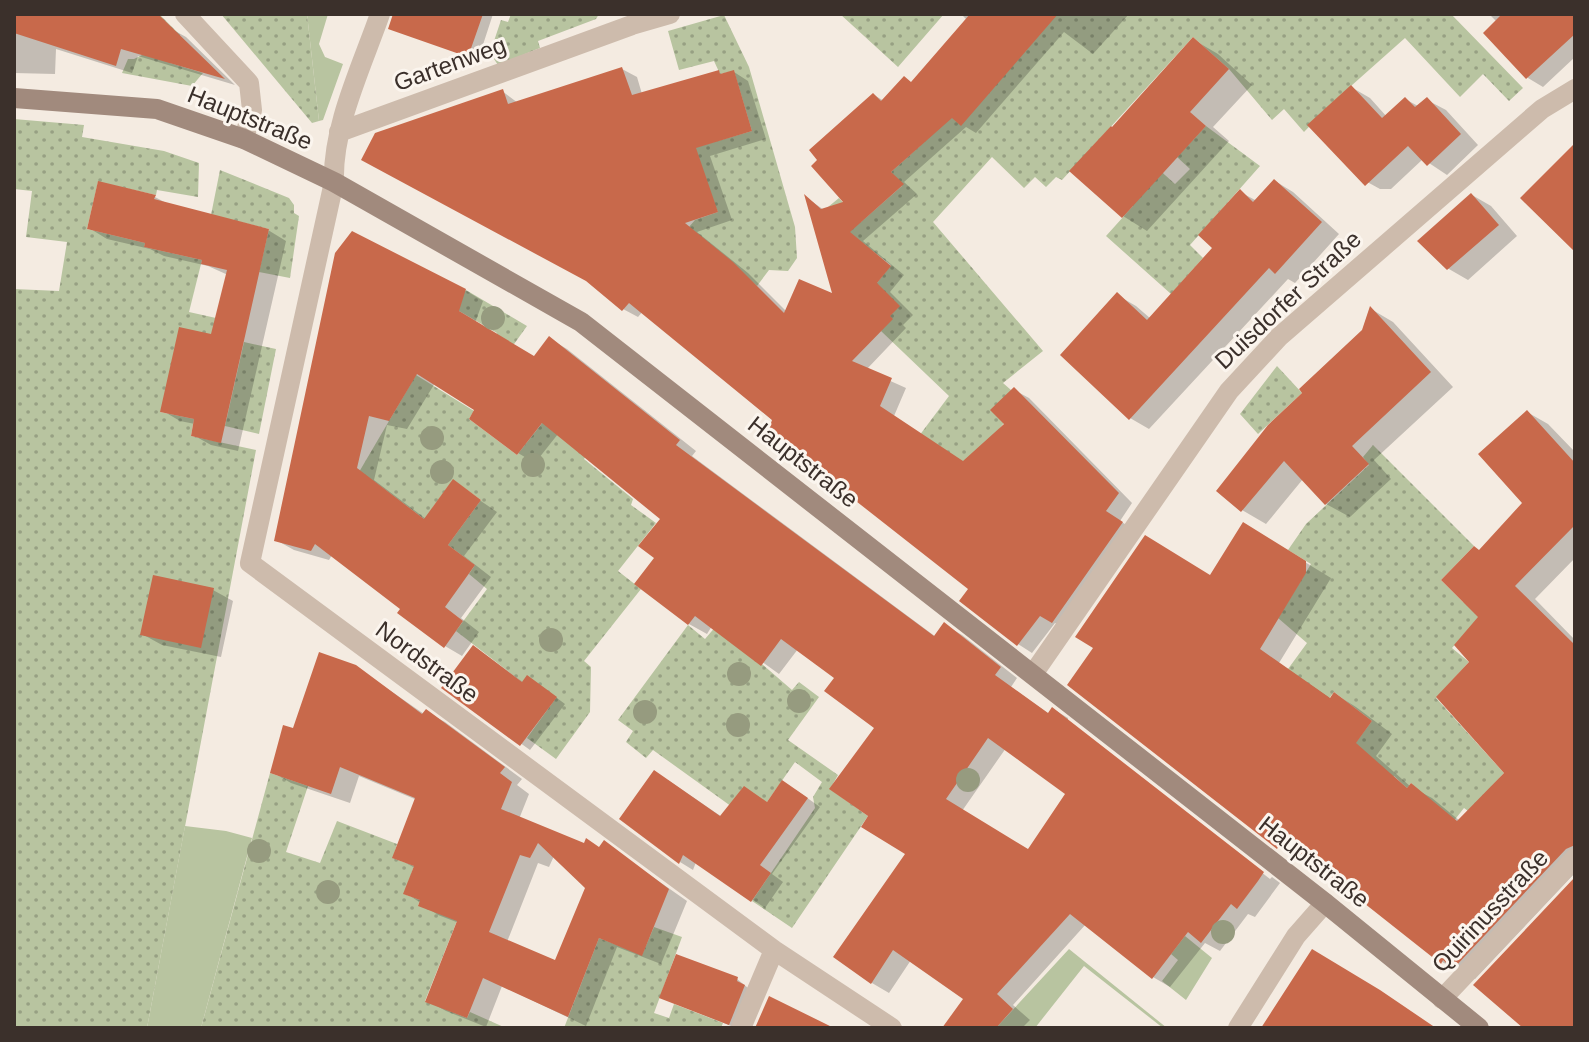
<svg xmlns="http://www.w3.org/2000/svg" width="1589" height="1042" font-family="Arial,sans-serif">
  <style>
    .grass { fill: #b8c4a0 }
    .garden { fill: url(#garden-dots) }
    .shadow { fill: #0003; fill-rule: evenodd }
    .building { fill: #c8694b; fill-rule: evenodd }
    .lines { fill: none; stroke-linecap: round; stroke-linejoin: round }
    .minor { stroke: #cdbbac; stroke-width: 20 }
    .tertiary { stroke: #cdbbac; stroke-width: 20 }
    .secondary { stroke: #a18a7d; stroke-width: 20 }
    .tree { fill: #969b7f }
    .labels { text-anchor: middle; stroke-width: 6; stroke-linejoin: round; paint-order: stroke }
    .street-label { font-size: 24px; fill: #3b302b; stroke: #fbf5ee }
  </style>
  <defs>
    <pattern id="garden-dots" width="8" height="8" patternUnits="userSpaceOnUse" patternTransform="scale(2)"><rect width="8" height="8" fill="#b8c4a0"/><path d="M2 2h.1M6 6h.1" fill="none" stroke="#97a083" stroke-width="1.8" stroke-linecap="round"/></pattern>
  </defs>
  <rect width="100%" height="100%" fill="#f4ebe1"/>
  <!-- grass -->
  <path class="grass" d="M 307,14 L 328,14 L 319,44 L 325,57 L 343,64 L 323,120 L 319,121 Z
    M 185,826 L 226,831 L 252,838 L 201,1028 L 147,1028 Z
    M 1185,936 L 1212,958 L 1186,1000 L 1162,981 L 1178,960 L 1171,954 Z
    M 1069,949 L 1167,1028 L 1163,1028 L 1084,966 L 1035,1028 L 996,1028 Z"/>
  <!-- garden -->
  <path class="garden" d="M 146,14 L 159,14 L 180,35 L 170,63 L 203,73 L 192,86 L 122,73 L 128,59 L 134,59 L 142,55 L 147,33 Z
    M 221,14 L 307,14 L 319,121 L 312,123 Z
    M 511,14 L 599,14 L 596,19 L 538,41 L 540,48 L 498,65 L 490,53 L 501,20 L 508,22 Z
    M 840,14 L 944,14 L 898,67 Z
    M 1018,14 L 1451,14 L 1523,88 L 1509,101 L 1483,74 L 1460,97 L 1405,38 L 1333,102 L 1304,132 L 1284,109 L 1272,120 L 1229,69 L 1193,37 L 1062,180 L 1056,177 L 1046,187 L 1035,177 L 1024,188 L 992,157 L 933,222 L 1043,351 L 1003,383 L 1011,390 L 1004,423 L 938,503 L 919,436 L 949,396 L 881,331 L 890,316 L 877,283 L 891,265 L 870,249 L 857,264 L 845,264 L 828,207 L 839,198 L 861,222 L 902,186 L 891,172 L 920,146 L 931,99 L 961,125 Z
    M 724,15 L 749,67 L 795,227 L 797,258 L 788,271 L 769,270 L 757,286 L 689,227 L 695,220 L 718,212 L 690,149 L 752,131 L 734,71 L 720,74 L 714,61 L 679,70 L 668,31 Z
    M 14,119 L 84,125 L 82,137 L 164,151 L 199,163 L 198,197 L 157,190 L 156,195 L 98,182 L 87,229 L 145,243 L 144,247 L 202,260 L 189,312 L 216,318 L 212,334 L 160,412 L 194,419 L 191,436 L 256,450 L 147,1028 L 14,1028 L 14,289 L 59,291 L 67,242 L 26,237 L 32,191 L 14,189 Z
    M 1206,126 L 1260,166 L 1190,245 L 1203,258 L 1171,294 L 1106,236 L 1133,206 L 1119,194 L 1146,158 L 1175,184 L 1190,169 L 1177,157 Z
    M 220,170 L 289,198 L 294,205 L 294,213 L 299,216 L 290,278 L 259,272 L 269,229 L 211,215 Z
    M 466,290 L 527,326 L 494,372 L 480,362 L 497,333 L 454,308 Z
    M 244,342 L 276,349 L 259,434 L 225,426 Z
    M 1277,366 L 1302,393 L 1258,434 L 1240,414 Z
    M 416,375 L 474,411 L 469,419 L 517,455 L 551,412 L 593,446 L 584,459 L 633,499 L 631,505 L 656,523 L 618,571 L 641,589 L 584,661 L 591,667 L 590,712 L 556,759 L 527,738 L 556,698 L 522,682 L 456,631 L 487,589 L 469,574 L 475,565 L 448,545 L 481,500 L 453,480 L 433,507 L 428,522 L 375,482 L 352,484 Z
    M 1373,445 L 1474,546 L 1441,580 L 1463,602 L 1513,620 L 1475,622 L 1452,648 L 1469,662 L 1436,698 L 1504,773 L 1490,788 L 1492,828 L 1464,808 L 1446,831 L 1411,783 L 1407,788 L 1394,776 L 1371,803 L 1333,773 L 1372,721 L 1334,692 L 1320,710 L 1288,669 L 1307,643 L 1278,618 L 1311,564 L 1288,550 L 1306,524 L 1369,465 L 1363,457 Z
    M 688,625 L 705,639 L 717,625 L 792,690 L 799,682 L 819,697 L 788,740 L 838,775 L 830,789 L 868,816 L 792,928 L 752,901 L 815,808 L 813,797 L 822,782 L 795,762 L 753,822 L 653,750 L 646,758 L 626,742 L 633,731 L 618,720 Z
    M 270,773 L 308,786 L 286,852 L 320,863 L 337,821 L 397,844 L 393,858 L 414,866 L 404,894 L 420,900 L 418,906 L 498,818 L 425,1001 L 467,1018 L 470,1012 L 506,1028 L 201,1028 Z
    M 654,927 L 682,937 L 654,1013 L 669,1018 L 674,1004 L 723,1023 L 721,1028 L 564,1028 L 599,938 L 642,955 Z"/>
  <!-- shadow -->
  <path class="shadow" d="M 14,14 L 129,14 L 168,27 L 186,37 L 235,85 L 138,56 L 132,73 L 56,49 L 55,74 L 14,73 Z
    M 414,14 L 493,14 L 478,60 L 407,34 Z
    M 961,14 L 1129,14 L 1093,54 L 1064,32 L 976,133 L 966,127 L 904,182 L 917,194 L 863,241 L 904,275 L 890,292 L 913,315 L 903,325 L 906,328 L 866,370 L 906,388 L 894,416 L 964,463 L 1007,424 L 1014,390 L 1029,398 L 1132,503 L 1120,521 L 1136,531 L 1068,630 L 1055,623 L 1032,653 L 1018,644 L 971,588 L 643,311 L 638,317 L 623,309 L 590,281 L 378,167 L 502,91 L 518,103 L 622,69 L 637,77 L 642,94 L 718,72 L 724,75 L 734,72 L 748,81 L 766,139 L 710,156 L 732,220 L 697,232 L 748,273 L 787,312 L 835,296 L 807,198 L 824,210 L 846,203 L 874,95 L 884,101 L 912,83 L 967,20 Z
    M 1489,14 L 1575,14 L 1575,57 L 1543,87 L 1528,78 L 1486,33 L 1497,22 Z
    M 1194,40 L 1218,54 L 1252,85 L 1213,127 L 1229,141 L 1147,231 L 1123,216 Z
    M 1351,87 L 1370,98 L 1387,117 L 1405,99 L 1418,106 L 1427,100 L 1446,110 L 1478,145 L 1447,175 L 1423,159 L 1391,189 L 1380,189 L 1360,178 Z
    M 1275,181 L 1293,192 L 1339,234 L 1295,283 L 1288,279 L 1149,429 L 1130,418 L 1117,295 L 1136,306 L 1151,319 L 1215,248 L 1240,192 L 1257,201 Z
    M 1472,195 L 1491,206 L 1517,236 L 1468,280 L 1442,265 Z
    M 155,197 L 168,204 L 268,230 L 286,241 L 238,451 L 211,445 L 193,435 L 195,424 L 180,421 L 163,411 L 213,337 L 228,275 L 208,266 L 164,256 L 150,249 L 107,239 L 89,228 Z
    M 337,254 L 465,290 L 483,301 L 475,323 L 535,358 L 550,339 L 567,349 L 696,451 L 692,456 L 936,637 L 945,625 L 962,635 L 1017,678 L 1011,687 L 1049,714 L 1053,709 L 1068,718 L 1068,721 L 1270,879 L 1272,877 L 1280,883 L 1255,917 L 1248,914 L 1220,951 L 1205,943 L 1170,987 L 1153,977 L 1086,924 L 1013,1005 L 1030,1020 L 1022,1028 L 949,1028 L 966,998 L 911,960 L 889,993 L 872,983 L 836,956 L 908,853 L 870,816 L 876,727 L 836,677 L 798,649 L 779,674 L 712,626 L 707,634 L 689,624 L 637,584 L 656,557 L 663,519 L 558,434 L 535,463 L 518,453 L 477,410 L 435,383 L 407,429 L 387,425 L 374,480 L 426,519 L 453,482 L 497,512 L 464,556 L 491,577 L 461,618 L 479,632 L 462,656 L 445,646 L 403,608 L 332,555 L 329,560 L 294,550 L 276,540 ZM 1006,748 L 1068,794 L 1029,851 L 962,811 Z
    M 1371,309 L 1393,322 L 1453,387 L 1374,460 L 1391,479 L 1350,517 L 1326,504 L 1303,479 L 1266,524 L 1242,510 L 1364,331 Z
    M 1527,412 L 1548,424 L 1575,452 L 1575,558 L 1535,599 L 1575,640 L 1575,873 L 1475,979 L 1442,962 L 1303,852 L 1299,859 L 1278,847 L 1070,685 L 1264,537 L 1331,578 L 1279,663 L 1331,699 L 1335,694 L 1356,707 L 1392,734 L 1376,756 L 1411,787 L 1432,798 L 1460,821 L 1507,773 L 1472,662 L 1481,617 L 1479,551 L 1525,503 Z
    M 213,590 L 233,601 L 221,657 L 162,645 L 142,634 Z
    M 483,653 L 524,683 L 537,683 L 565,704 L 530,750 L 444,688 Z
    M 356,667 L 424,714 L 426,712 L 445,722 L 522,779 L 517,785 L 529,794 L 519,819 L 586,846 L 600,849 L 604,843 L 687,901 L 661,964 L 617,947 L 586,1026 L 502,986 L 486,1027 L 446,1011 L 428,1001 L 459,923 L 438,915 L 406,893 L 415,868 L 395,857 L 417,800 L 359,776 L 350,803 L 291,783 L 272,772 L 294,731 ZM 554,856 L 587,887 L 556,963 L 507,942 L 538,863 L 549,867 Z
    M 668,780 L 722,817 L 768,803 L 796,790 L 820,807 L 772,874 L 783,882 L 765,908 L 696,862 L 693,870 L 680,862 L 622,819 Z
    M 737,979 L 753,992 L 736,1028 L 662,998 Z"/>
  <!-- building -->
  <path class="building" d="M 14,14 L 158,14 L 225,79 L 121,49 L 116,66 L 14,33 Z
    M 393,14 L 483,14 L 468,57 L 388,29 Z
    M 970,14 L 1058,14 L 961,126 L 952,118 L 891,172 L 904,184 L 850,232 L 891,266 L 877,283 L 900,306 L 890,316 L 893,319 L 852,361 L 892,378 L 880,406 L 963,461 L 1004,424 L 990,410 L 1014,387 L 1119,493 L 1106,511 L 1123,522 L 1052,623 L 1040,616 L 1017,646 L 959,601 L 968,589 L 768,432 L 772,420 L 629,303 L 622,311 L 586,281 L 361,160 L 375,133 L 503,89 L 508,104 L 622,67 L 632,95 L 719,70 L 720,74 L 734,70 L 752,131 L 696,148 L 718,212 L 685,223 L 733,262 L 784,313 L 799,279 L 832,293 L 804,194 L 821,209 L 843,202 L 811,166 L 817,160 L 809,150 L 873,93 L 881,101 L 904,76 L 911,82 Z
    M 1502,14 L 1575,14 L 1575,34 L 1526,79 L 1483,33 Z
    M 1193,37 L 1229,69 L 1190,112 L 1206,126 L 1122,218 L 1069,171 L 1111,126 L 1112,127 Z
    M 1351,85 L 1382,118 L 1405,97 L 1415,107 L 1427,97 L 1461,134 L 1427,166 L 1408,146 L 1365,186 L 1307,125 Z
    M 1575,143 L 1575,252 L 1520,198 Z
    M 1274,179 L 1322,222 L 1275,274 L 1269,268 L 1129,420 L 1060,355 L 1117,292 L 1147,320 L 1212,248 L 1198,235 L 1240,189 L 1253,202 Z
    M 98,181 L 156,195 L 154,199 L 269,229 L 221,443 L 191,436 L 194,419 L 160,412 L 179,327 L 211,334 L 227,270 L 201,264 L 202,260 L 144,247 L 145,243 L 87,229 Z
    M 1471,193 L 1499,225 L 1447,270 L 1417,241 Z
    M 352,231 L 466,289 L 459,311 L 534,356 L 549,336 L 680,440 L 676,445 L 934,636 L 944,622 L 1001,667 L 995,675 L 1048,713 L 1052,707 L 1264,872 L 1258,881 L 1237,909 L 1231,904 L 1201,943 L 1188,932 L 1152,979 L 1070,914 L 997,994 L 1013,1009 L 996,1028 L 942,1028 L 963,999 L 893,950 L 871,984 L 833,957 L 905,854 L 861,827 L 868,816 L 829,789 L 874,728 L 824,691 L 834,678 L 781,639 L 761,666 L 695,616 L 688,625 L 634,584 L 654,558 L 638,546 L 660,519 L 542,423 L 517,455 L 469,419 L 474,410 L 417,374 L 389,421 L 369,416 L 357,468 L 424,519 L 453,479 L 481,500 L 448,545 L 475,565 L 445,607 L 463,621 L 444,648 L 397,613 L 400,609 L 315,544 L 311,551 L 274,541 L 335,253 ZM 988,738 L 1065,794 L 1028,849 L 946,799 Z
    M 1370,306 L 1431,372 L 1352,446 L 1369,464 L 1325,505 L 1284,461 L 1241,512 L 1216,491 L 1268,425 L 1302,393 L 1299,389 L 1362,330 Z
    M 1527,410 L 1575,463 L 1575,525 L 1515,586 L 1575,645 L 1575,845 L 1566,849 L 1453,969 L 1443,960 L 1441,964 L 1283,839 L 1277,849 L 1067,685 L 1093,648 L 1075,637 L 1145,535 L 1210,575 L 1243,522 L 1306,561 L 1306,573 L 1260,649 L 1330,698 L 1334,692 L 1372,721 L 1356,743 L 1407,788 L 1411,783 L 1457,821 L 1504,773 L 1436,697 L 1469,662 L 1454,645 L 1478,617 L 1441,580 L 1474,546 L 1479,550 L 1522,503 L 1478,454 Z
    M 153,575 L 214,588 L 201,648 L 140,635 Z
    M 473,645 L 522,682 L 527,675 L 557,697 L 520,746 L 441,688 Z
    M 319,652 L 356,665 L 422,714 L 426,709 L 505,767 L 500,773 L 512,782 L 501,809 L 584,843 L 586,838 L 599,847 L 604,840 L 669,889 L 642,956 L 599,938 L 568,1017 L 483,978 L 467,1018 L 425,1002 L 457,921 L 418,906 L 420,900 L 403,894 L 414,866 L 392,858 L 415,798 L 340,767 L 331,794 L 270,773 L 283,725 L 293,728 ZM 538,843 L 585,888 L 555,960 L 489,932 L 520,855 L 530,858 Z
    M 654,770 L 720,816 L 744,786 L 767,802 L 782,780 L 808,798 L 760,865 L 771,873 L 751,902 L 683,855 L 679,864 L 619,819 Z
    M 1575,877 L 1575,1028 L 1523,1028 L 1473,985 Z
    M 1312,949 L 1380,990 L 1436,1028 L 1261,1028 Z
    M 676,954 L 738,977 L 737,981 L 745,985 L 729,1025 L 659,998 Z
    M 769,996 L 834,1028 L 755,1028 Z"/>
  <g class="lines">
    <!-- minor -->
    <path class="minor" d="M 185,14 L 249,83 L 252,110 L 244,139
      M 380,14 C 362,66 332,127 334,182 L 250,563 L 774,950 L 892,1028
      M 339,132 L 632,25 L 670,14
      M 1442,999 L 1575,858
      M 741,1028 L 774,950
      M 1238,1028 L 1296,936 L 1325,903"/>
    <!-- tertiary -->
    <path class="tertiary" d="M 1033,674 L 1229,391 L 1279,337 L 1384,246 L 1542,109 L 1575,89"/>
    <!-- secondary -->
    <path class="secondary" d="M 14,98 L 157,109 L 244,139 L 334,182 L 581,322 L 1325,903 L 1479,1028"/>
  </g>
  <!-- trees -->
  <g class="tree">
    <circle cx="493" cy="318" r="12"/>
    <circle cx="432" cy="438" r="12"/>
    <circle cx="533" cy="465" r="12"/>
    <circle cx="442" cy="472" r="12"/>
    <circle cx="551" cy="640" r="12"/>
    <circle cx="739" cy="674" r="12"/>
    <circle cx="799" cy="701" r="12"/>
    <circle cx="645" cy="712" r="12"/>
    <circle cx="738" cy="725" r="12"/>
    <circle cx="968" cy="780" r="12"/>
    <circle cx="259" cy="851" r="12"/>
    <circle cx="328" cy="892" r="12"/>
    <circle cx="1223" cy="932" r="12"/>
  </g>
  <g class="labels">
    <!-- street labels -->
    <g class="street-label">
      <text transform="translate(450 64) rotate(-20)" y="8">Gartenweg</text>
      <text transform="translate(250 118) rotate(22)" y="8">Hauptstraße</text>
      <text transform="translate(1288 300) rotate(-43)" y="8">Duisdorfer Straße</text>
      <text transform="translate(803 462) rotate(38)" y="8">Hauptstraße</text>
      <text transform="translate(427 662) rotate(36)" y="8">Nordstraße</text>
      <text transform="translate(1314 862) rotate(38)" y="8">Hauptstraße</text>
      <text transform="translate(1490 911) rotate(-47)" y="8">Quirinusstraße</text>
    </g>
  </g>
  <!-- border -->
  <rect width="1589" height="1042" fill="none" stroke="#3b302b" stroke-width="32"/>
</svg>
